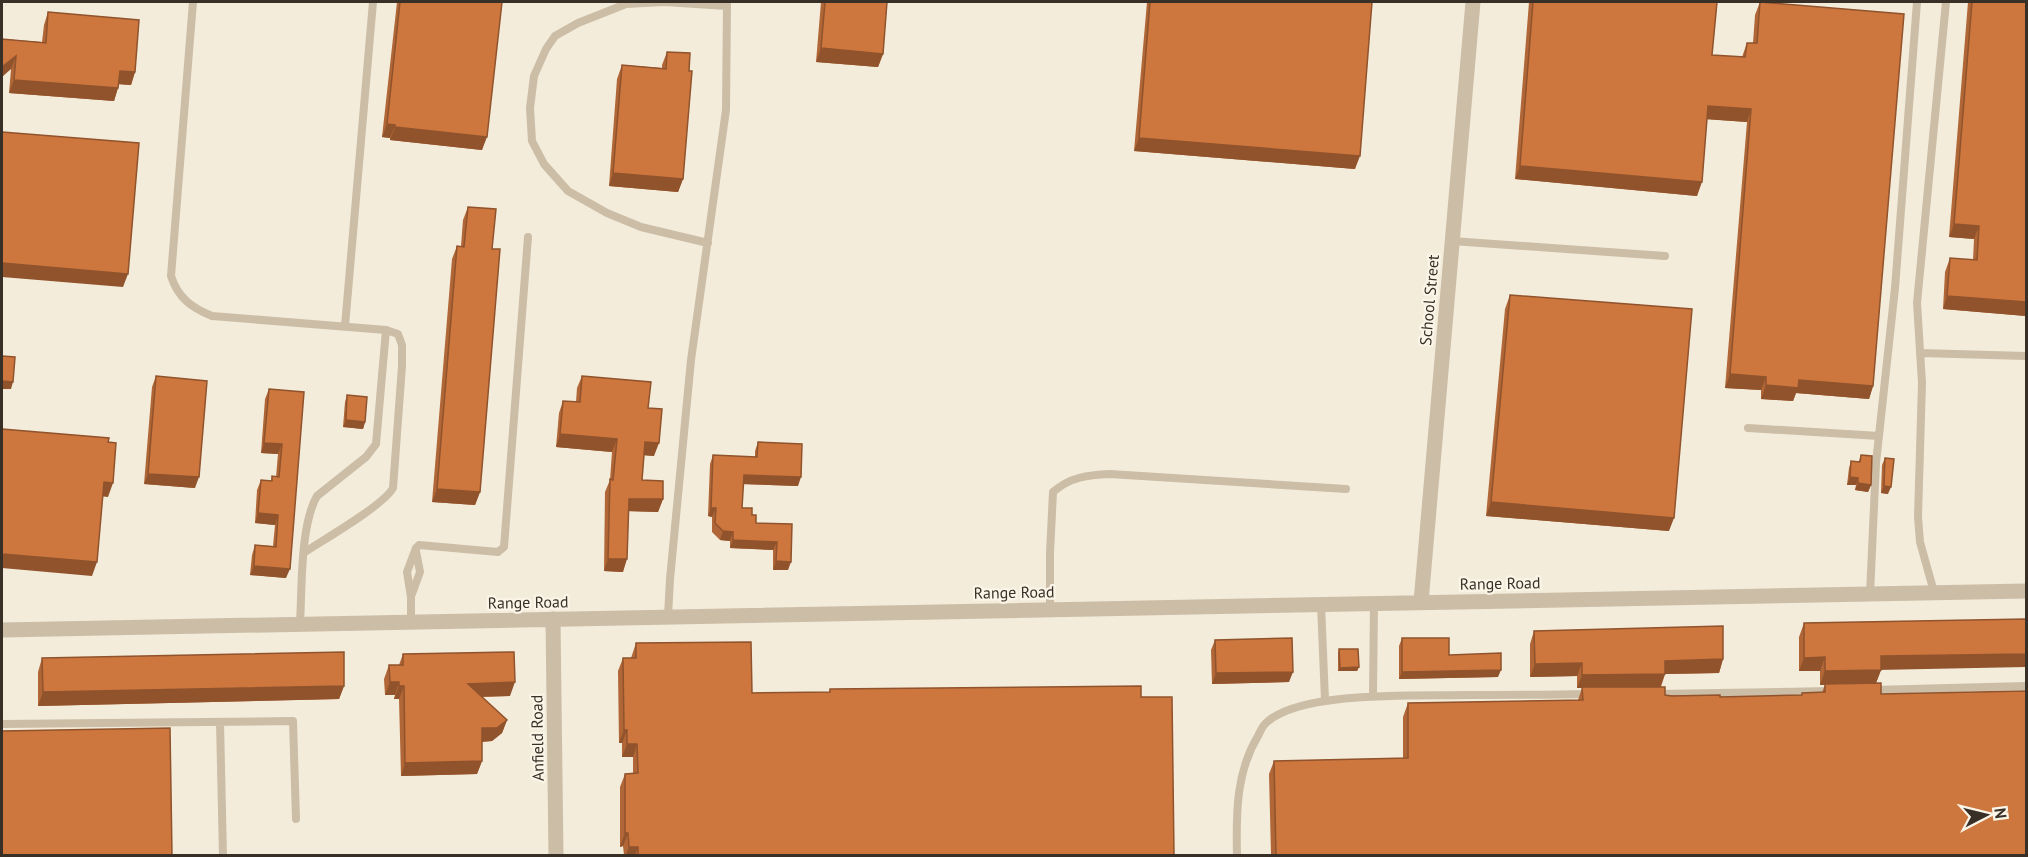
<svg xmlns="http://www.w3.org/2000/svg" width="2028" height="857" font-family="'PT Sans',sans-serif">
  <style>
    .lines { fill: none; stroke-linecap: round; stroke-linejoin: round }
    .service { stroke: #ccbda6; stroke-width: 8 }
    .minor { stroke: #ccbda6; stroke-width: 15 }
    .wall { fill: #b06636 }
    .shaded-wall { fill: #90532c }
    .building { fill: #cd773f; stroke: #90532c; stroke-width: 1.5 }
    .labels { text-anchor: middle; stroke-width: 4.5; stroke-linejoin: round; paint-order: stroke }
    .street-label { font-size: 16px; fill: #382f27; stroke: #fbf5e8 }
  </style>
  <rect width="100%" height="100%" fill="#f3ecdb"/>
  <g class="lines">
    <!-- service -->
    <path class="service" d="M 193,2 L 171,276 C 178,298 192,308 212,316 L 386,330 L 398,334 L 402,345 L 402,366 L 393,488 C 384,505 323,540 305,552
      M 1452,241 L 1665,256
      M 708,243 L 641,227 L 607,213 L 568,191 L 544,164 L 532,141 L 530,108 L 534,76 L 546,49 L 555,36 L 578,23 L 626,4 L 664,2 L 727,6
      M 345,326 L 373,2
      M 1920,353 L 2026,356
      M 1748,428 L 1879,436
      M 416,548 L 419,545 L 498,552 L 504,547 L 528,237
      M 1934,592 L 1920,542 L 1918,517 L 1922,383 L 1917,303 L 1946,2
      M 412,594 L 420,572 L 416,551
      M 1870,594 L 1876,463 L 1895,288 L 1917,2
      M 1321,604 L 1325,700
      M 1050,609 L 1050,553 L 1053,492 C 1070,477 1088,475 1110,474 L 1346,489
      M 668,616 L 670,579 L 691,360 L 726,110 L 727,2
      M 411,622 L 411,597 L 407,572 L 416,548
      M 300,624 C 302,590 300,525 317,496 L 366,457 L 376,444 L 386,330
      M 1872,690 L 2026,686
      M 1656,694 L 1832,691
      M 1373,696 L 1374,603
      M 220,722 L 223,856
      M 2,724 L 293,721 L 296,819
      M 1237,856 C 1236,814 1236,772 1258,736 C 1260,732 1262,727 1265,724 C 1297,690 1420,696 1466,695 C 1507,695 1548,695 1589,694"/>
    <!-- minor -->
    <path class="minor" d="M 1421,602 L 1473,2
      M 553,619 L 556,856
      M 2,630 L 2026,591"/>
  </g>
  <!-- wall -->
  <path class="wall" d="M 397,2 L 502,2 L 482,150 L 390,140 L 390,138 L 382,137 Z
    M 821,2 L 887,2 L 883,54 L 878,67 L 816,62 Z
    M 1147,2 L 1372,2 L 1355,169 L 1134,151 Z
    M 1529,2 L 1717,2 L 1712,55 L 1742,57 L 1747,43 L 1753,43 L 1755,15 L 1760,2 L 1873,386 L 1869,399 L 1796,393 L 1793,401 L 1761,399 L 1761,390 L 1725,388 L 1747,122 L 1707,119 L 1697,196 L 1515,179 Z
    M 1968,2 L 2026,2 L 2026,316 L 1943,309 L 1945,272 L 1950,258 L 1973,260 L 1974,239 L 1949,237 Z
    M 48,12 L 135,72 L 131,85 L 119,84 L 114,101 L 9,93 L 11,69 L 2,39 L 42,42 L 44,25 Z
    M 667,52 L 689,71 L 683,179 L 678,192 L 609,186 L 617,79 L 622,65 L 662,68 L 662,65 Z
    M 468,207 L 492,249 L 480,492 L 475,505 L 432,502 L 452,259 L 457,246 L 461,246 L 463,220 Z
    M 1510,295 L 1669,531 L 1486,516 L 1505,309 Z
    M 156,376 L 195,488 L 144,484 L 152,387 Z
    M 582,376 L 648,408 L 654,456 L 644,455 L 642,480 L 663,499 L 658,512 L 628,511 L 623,572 L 604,571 L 605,492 L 610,480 L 612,452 L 556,447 L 559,413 L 563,401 L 576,402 L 577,388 Z
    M 269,389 L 304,392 L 286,578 L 250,575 L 252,555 L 255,545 L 273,546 L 275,525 L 255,523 L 257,490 L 261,480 L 271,481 L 272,476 L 276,477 L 278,454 L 261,453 L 265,399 Z
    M 347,395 L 365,422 L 363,429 L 343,427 L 345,402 Z
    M 758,442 L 798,486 L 743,484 L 742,508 L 752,515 L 756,523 L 792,524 L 788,570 L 773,570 L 773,550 L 730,548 L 730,541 L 720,540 L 712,532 L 712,517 L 708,516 L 710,464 L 713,455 L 755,457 L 755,451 Z
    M 1861,455 L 1871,485 L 1868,492 L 1855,490 L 1856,485 L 1847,485 L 1849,468 L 1851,461 L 1859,461 Z
    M 1885,458 L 1888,494 L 1881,493 L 1882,465 Z
    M 1804,623 L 1881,670 L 1876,683 L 1881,694 L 2026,855 L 1271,855 L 1269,774 L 1274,761 L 1403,758 L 1403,717 L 1408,703 L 1578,700 L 1582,688 L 1577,688 L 1577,676 L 1530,677 L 1530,644 L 1534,631 L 1723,659 L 1719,673 L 1665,674 L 1661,687 L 1665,695 L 1720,697 L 1801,696 L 1802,693 L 1822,692 L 1825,685 L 1820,685 L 1820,671 L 1799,671 L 1799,637 Z
    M 1402,638 L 1449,655 L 1498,677 L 1399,679 L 1399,646 Z
    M 1215,640 L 1289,682 L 1212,684 L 1211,650 Z
    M 636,643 L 752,693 L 829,692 L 830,689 L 1141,697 L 1174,855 L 624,855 L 623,846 L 620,847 L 620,787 L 625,774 L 633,773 L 633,757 L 622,757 L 622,743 L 619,743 L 618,671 L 623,658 L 631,658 Z
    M 1339,649 L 1359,667 L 1357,671 L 1338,671 L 1338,653 Z
    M 403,654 L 510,696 L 482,697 L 507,720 L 502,733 L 492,741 L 482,742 L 482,761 L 477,774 L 401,776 L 399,699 L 394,699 L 395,695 L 385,695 L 384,679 L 389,665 L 399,665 Z
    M 42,658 L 344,686 L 339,699 L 38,706 L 38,672 Z"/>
  <!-- shaded-wall -->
  <path class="shaded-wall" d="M 821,48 L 883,54 L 878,67 L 816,62 Z
    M 16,56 L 11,69 L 2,77 L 2,67 Z
    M 120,71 L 135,72 L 131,85 L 115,84 Z
    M 14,80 L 118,88 L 114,101 L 9,93 Z
    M 1708,106 L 1751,109 L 1747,122 L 1703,119 Z
    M 387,124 L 395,125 L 390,138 L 382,137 Z
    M 395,127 L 487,137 L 482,150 L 390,140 Z
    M 1139,138 L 1360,156 L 1355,169 L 1134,151 Z
    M 1520,166 L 1702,182 L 1697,196 L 1515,179 Z
    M 613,173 L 683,179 L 678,192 L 609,186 Z
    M 1954,224 L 1979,226 L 1974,239 L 1949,237 Z
    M 2,263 L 128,274 L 123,287 L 2,277 Z
    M 1947,296 L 2026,302 L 2026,316 L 1943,309 Z
    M 1730,374 L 1766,377 L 1761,390 L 1725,388 Z
    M 1799,380 L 1873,386 L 1869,399 L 1796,393 L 1793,401 L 1761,399 L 1766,385 Z
    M 2,381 L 13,382 L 11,389 L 2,389 Z
    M 346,420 L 365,422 L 363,429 L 343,427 Z
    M 560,434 L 617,439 L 612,452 L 556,447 Z
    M 645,442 L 659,443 L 654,456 L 640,455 Z
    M 264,443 L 282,444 L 278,454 L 261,453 Z
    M 148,474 L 199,477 L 195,488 L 144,484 Z
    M 744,475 L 801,477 L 798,486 L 740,484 Z
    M 1850,477 L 1858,478 L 1856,485 L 1847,485 Z
    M 104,482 L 113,483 L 108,497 L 99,496 Z
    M 1858,483 L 1871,485 L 1868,492 L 1855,490 Z
    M 1884,486 L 1891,487 L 1888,494 L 1881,493 Z
    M 437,489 L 480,492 L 475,505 L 432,502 Z
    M 629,499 L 663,499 L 658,512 L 624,511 Z
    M 1491,502 L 1674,518 L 1669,531 L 1486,516 Z
    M 711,508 L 716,508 L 712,517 L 708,516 Z
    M 258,513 L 278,515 L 275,525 L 255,523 Z
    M 723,531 L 733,532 L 730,541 L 720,540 Z
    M 733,540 L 777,542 L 773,550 L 730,548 Z
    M 2,554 L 97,562 L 92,576 L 2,568 Z
    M 608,559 L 627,559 L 623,572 L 604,571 Z
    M 776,561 L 791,562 L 788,570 L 773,570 Z
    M 254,566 L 290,569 L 286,578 L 250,575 Z
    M 2026,654 L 2026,667 L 1876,670 L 1881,656 Z
    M 1825,657 L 1820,671 L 1799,671 L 1804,658 Z
    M 1723,659 L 1719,673 L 1665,674 L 1660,687 L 1577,688 L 1582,675 L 1665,661 Z
    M 1582,663 L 1577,676 L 1530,677 L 1535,664 Z
    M 1359,667 L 1357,671 L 1338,671 L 1340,668 Z
    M 1501,670 L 1498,677 L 1399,679 L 1402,672 Z
    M 1881,670 L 1876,683 L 1820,685 L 1825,671 Z
    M 1293,672 L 1289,682 L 1212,684 L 1216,673 Z
    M 390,682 L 399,682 L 395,695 L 385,695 Z
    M 515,682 L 510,696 L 463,697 L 468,684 Z
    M 344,686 L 339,699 L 38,706 L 43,692 Z
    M 399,686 L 404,686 L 399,699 L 394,699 Z
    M 507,720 L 502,733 L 492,741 L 477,742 L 482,728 Z
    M 624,730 L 627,730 L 622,743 L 619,743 Z
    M 627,744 L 637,744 L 633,757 L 622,757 Z
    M 482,761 L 477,774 L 401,776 L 405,763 Z
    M 625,833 L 628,833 L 623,846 L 620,847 Z
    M 629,847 L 638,847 L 635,855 L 626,855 Z"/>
  <!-- building -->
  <path class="building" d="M 400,2 L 502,2 L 487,137 L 395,127 L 395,125 L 387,124 Z
    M 825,2 L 887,2 L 883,54 L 821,48 Z
    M 1150,2 L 1372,2 L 1360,156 L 1139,138 Z
    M 1533,2 L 1717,2 L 1712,55 L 1745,57 L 1747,43 L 1757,43 L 1760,2 L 1904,14 L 1873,386 L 1799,380 L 1798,388 L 1766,385 L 1766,377 L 1730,374 L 1751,109 L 1708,106 L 1702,182 L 1520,166 Z
    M 1972,2 L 2026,2 L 2026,302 L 1947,296 L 1950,258 L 1977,260 L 1979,226 L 1954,224 Z
    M 48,12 L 139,20 L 135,72 L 120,71 L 118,88 L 14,80 L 16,56 L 2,67 L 2,39 L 46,43 Z
    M 667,52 L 690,53 L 689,71 L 692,71 L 683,179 L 613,173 L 622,65 L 666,69 Z
    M 2,132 L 139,143 L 128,274 L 2,263 Z
    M 468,207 L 496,209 L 492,249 L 500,249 L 480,492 L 437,489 L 457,246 L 464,247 Z
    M 1510,295 L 1692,309 L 1674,518 L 1491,502 Z
    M 2,356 L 15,357 L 13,382 L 2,381 Z
    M 156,376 L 207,381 L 199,477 L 148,474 Z
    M 582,376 L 651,382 L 648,408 L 662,409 L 659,443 L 645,442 L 642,480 L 663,481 L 663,499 L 629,499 L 627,559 L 608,559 L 610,479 L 613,480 L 617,439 L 560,434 L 563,401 L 580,402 Z
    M 269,389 L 304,392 L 290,569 L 254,566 L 255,545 L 276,547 L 278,515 L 258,513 L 261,480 L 272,481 L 272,476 L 279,477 L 282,444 L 264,443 Z
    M 347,395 L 367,397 L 365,422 L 346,420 Z
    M 2,429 L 109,438 L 108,442 L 116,443 L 113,483 L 104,482 L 97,562 L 2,554 Z
    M 758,442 L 802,444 L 801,477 L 744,475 L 742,508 L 752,508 L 752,515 L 756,515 L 756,523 L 792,524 L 791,562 L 776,561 L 777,542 L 733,540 L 733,532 L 723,531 L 715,523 L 716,508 L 711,508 L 713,455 L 757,457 Z
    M 1861,455 L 1872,456 L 1871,485 L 1858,483 L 1858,478 L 1850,477 L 1851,461 L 1860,462 Z
    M 1885,458 L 1894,459 L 1891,487 L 1884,486 Z
    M 2026,619 L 2026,654 L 1881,656 L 1881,670 L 1825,671 L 1825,657 L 1804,658 L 1804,623 Z
    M 1723,626 L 1723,659 L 1665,661 L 1665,674 L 1582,675 L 1582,663 L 1535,664 L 1534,631 Z
    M 1292,638 L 1293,672 L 1216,673 L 1215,640 Z
    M 1402,638 L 1449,638 L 1449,655 L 1501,653 L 1501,670 L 1402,672 Z
    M 751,642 L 752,693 L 830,692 L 830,689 L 1141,686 L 1141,697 L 1172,697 L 1174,855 L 638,855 L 638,847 L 629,847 L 628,833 L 625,833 L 625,774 L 638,773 L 637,744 L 627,744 L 627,730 L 624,730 L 623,658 L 636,658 L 636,643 Z
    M 1339,649 L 1358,649 L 1359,667 L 1340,668 Z
    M 344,652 L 344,686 L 43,692 L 42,658 Z
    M 514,652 L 515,682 L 468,684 L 507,720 L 497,728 L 482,728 L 482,761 L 405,763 L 404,686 L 399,686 L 399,682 L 390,682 L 389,665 L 403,665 L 403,654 Z
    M 1881,683 L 1881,694 L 2026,691 L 2026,855 L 1276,855 L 1274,761 L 1408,758 L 1408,703 L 1583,700 L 1582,687 L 1665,687 L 1665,695 L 1672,696 L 1720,695 L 1720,697 L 1802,695 L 1802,693 L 1825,692 L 1825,684 Z
    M 170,728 L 172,855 L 2,855 L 2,731 Z"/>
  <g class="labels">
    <!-- street labels -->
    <g class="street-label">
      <text transform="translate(1429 300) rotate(-85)" y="6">School Street</text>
      <text transform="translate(1500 583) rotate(-1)" y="6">Range Road</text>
      <text transform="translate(1014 592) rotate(-1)" y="6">Range Road</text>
      <text transform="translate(528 602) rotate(-1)" y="6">Range Road</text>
      <text transform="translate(537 738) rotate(-91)" y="6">Anfield Road</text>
    </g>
  </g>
  <!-- border -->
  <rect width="2028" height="857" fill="none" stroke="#382f27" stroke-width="6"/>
  <!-- north arrow -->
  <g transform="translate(1986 815) rotate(83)" stroke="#fbf5e8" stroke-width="4.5" paint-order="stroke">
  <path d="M0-4.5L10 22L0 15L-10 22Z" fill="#382f27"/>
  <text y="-9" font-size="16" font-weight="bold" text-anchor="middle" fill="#382f27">N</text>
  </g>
</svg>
